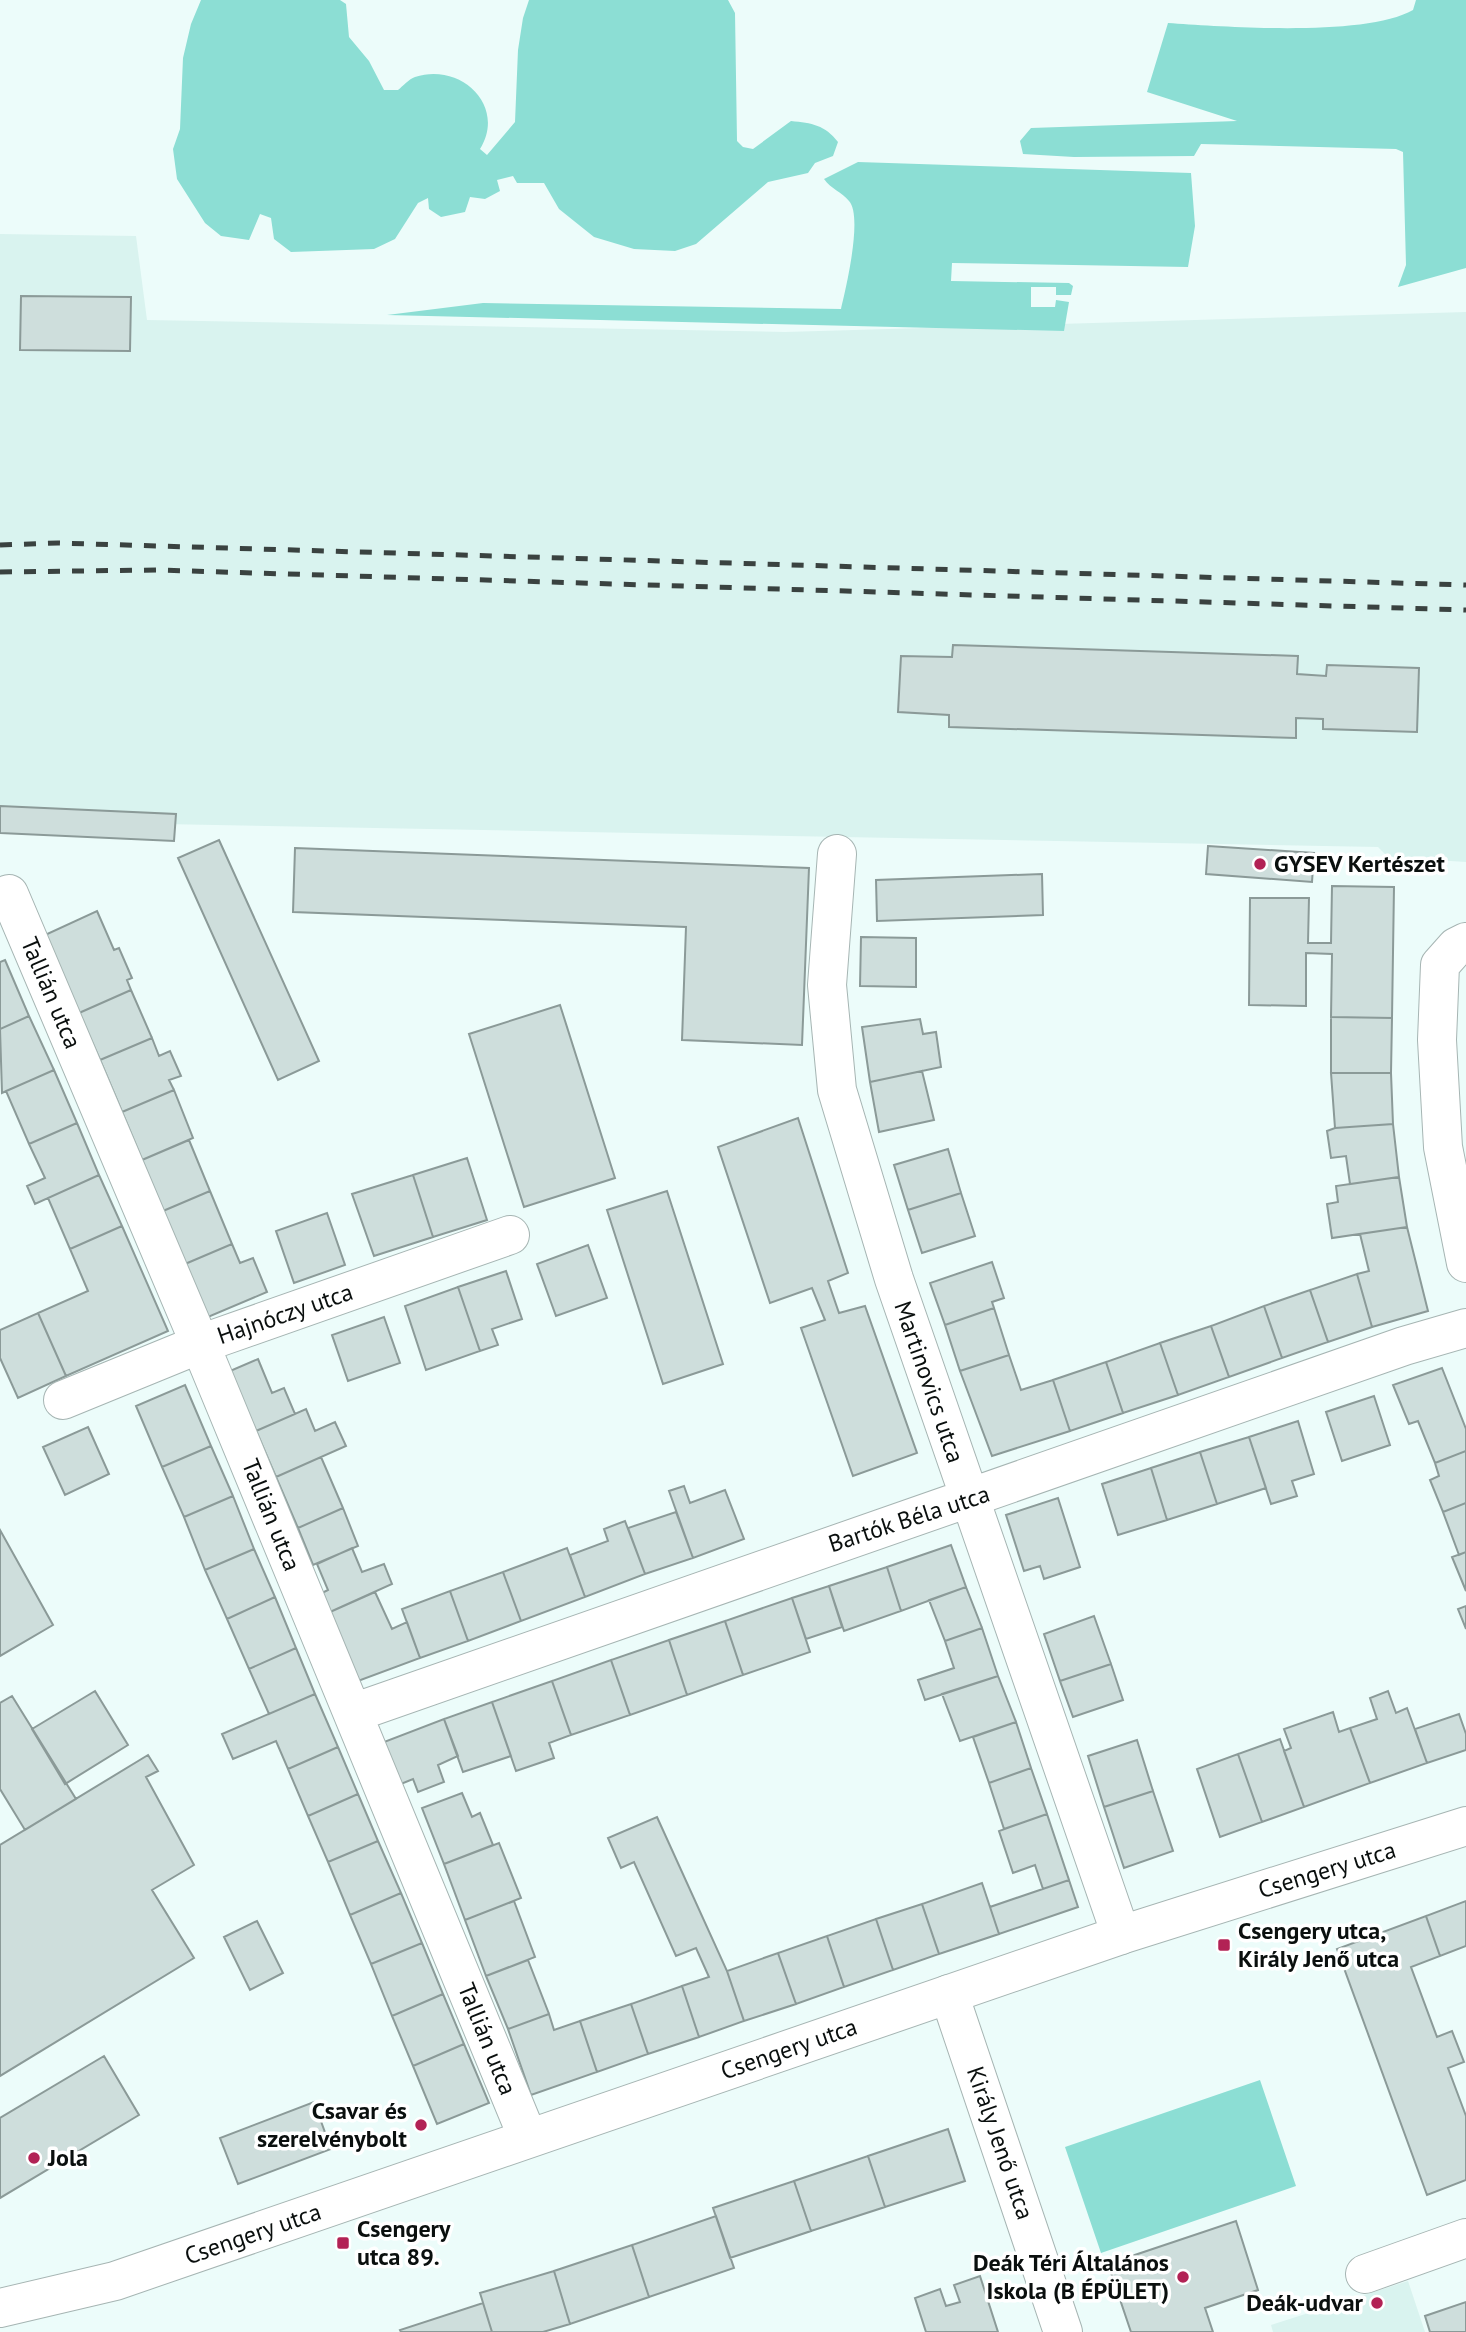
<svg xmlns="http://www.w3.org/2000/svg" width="1466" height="2332" font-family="'PT Sans',sans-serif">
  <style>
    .built { fill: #d9f3ef }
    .green { fill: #8cded4 }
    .building { fill: #cededc; stroke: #8b9a98; stroke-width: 2 }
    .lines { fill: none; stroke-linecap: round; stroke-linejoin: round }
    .minor-casing { stroke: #a6b5b3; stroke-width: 40 }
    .major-casing { stroke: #a6b5b3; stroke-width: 40 }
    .minor { stroke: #fff; stroke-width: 38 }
    .major { stroke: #fff; stroke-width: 38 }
    .rail { stroke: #3a4240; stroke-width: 5; stroke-dasharray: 12 12; stroke-linecap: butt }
    .poi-dot { fill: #b22255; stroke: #fff; stroke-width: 2.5 }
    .labels { text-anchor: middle; stroke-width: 7; stroke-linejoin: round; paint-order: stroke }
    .poi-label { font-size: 24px; font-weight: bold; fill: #0a0f0e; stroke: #fff; text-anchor: start }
    .street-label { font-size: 24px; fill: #0a0f0e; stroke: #fff }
  </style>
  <rect width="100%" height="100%" fill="#ecfcfa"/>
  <!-- built -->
  <path class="built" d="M 0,234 L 136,236 L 147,320 L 785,332 L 1466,312 L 1466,862 L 1388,857 L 1378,847 L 0,821 Z
    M 1408,2281 L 1425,2332 L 1273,2332 L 1271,2325 Z"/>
  <!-- green -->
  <path class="green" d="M 201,0 L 340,0 L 346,4 L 349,37 L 369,61 L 384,90 L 398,90 C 403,86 409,79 415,77 C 460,62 507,105 480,149 L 487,155 L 515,122 L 518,50 L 523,18 L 529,0 L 728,0 L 735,13 L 737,141 L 743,147 L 753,149 L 791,121 C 812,123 825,125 838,142 L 833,156 L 815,163 L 808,173 L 768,182 L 696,244 L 675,251 L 634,249 L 594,237 L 559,209 L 544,183 L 517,183 L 513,176 L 497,180 L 500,191 L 485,199 L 470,197 L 465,212 L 441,217 L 429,209 L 428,198 L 418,203 L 395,239 L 374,249 L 291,252 L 274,239 L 271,218 L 260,214 L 249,240 L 221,236 L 205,223 L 177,179 L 173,149 L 180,129 L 183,58 L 191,24 Z
    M 1416,0 L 1466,0 L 1466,268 L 1398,287 L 1406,265 L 1403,152 L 1396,149 L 1201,144 L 1194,156 L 1074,157 L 1023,154 L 1020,141 L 1031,128 L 1237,121 L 1147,92 L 1168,23 C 1226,27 1366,37 1413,10 Z
    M 858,162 L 1191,173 L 1195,226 L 1188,267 L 952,263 L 951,281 L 1069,283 L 1073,286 L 1071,295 L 1056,295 L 1056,287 L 1031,287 L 1031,307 L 1055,307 L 1056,300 L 1069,302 L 1064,331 L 387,315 L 483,303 L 841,309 C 846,288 863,216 849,201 C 842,192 831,189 824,179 Z
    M 1260,2080 L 1296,2186 L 1101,2253 L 1065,2147 Z"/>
  <!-- building -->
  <path class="building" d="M 21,296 L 131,297 L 130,351 L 20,350 Z
    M 953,645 L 1298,656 L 1297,674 L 1326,676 L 1327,665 L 1419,668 L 1417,732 L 1323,729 L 1323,719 L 1296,718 L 1296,738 L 949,727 L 949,715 L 898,712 L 901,656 L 952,657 Z
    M 0,806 L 176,814 L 174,841 L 0,833 Z
    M 219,840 L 319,1061 L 278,1080 L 178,858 Z
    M 1208,846 L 1314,853 L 1312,882 L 1206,874 Z
    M 295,848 L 809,868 L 802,1045 L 682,1040 L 686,927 L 293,912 Z
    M 1042,874 L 1043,915 L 877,921 L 876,880 Z
    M 1332,886 L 1394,887 L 1392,1018 L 1331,1017 L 1332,954 L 1306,953 L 1306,1006 L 1249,1005 L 1250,898 L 1309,898 L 1308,943 L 1331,943 Z
    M 97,911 L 114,950 L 119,948 L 132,978 L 127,980 L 131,990 L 79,1013 L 45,935 Z
    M 861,937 L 916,938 L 916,987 L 860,986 Z
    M 5,960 L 29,1016 L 0,1029 L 0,962 Z
    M 131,990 L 152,1038 L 100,1060 L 79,1013 Z
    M 560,1005 L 615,1178 L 524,1207 L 469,1034 Z
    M 29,1016 L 54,1070 L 2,1093 L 0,1029 Z
    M 1331,1017 L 1392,1018 L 1391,1073 L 1331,1073 Z
    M 920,1019 L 923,1034 L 936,1032 L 941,1067 L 870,1082 L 862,1027 Z
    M 152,1038 L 159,1056 L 170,1051 L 181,1076 L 169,1080 L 174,1090 L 122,1112 L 100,1060 Z
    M 54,1070 L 77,1123 L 29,1144 L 6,1091 Z
    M 922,1071 L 934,1120 L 879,1132 L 870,1082 Z
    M 1331,1073 L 1391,1073 L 1393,1124 L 1335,1128 Z
    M 174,1090 L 193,1138 L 142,1160 L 122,1112 Z
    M 798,1118 L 848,1273 L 828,1281 L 839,1313 L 865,1306 L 917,1453 L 853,1476 L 801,1328 L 825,1320 L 812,1288 L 770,1303 L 718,1147 Z
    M 77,1123 L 99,1175 L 35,1204 L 27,1186 L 45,1178 L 29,1144 Z
    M 1393,1124 L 1399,1177 L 1350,1184 L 1346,1156 L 1331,1158 L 1327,1131 L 1335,1128 Z
    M 189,1140 L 210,1191 L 163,1211 L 142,1160 Z
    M 948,1149 L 961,1193 L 908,1210 L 894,1165 Z
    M 467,1158 L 487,1220 L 433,1237 L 413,1175 Z
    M 99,1175 L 122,1226 L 70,1249 L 48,1198 Z
    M 413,1175 L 433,1237 L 374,1256 L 352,1194 Z
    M 1399,1177 L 1407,1227 L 1332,1238 L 1327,1204 L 1338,1202 L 1336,1186 Z
    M 210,1191 L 232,1244 L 185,1264 L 163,1211 Z
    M 667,1191 L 723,1364 L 663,1384 L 607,1210 Z
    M 961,1193 L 975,1236 L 922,1253 L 908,1210 Z
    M 327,1213 L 345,1265 L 294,1283 L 276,1231 Z
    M 122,1226 L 168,1331 L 66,1376 L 38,1313 L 88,1291 L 70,1249 Z
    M 1407,1227 L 1428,1311 L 1372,1327 L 1357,1274 L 1369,1271 L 1360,1234 Z
    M 232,1244 L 240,1263 L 253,1258 L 267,1292 L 208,1317 L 185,1264 Z
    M 588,1245 L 607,1298 L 556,1316 L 537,1264 Z
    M 992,1262 L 1004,1298 L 992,1302 L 994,1308 L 945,1325 L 930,1283 Z
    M 506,1271 L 522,1319 L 492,1329 L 498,1345 L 480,1351 L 458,1287 Z
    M 1357,1274 L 1372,1327 L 1328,1342 L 1310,1290 Z
    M 458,1287 L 480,1351 L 426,1370 L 405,1306 Z
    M 1310,1290 L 1328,1342 L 1282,1358 L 1264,1306 Z
    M 1264,1306 L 1282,1358 L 1229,1377 L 1211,1326 Z
    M 994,1308 L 1009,1355 L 960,1371 L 945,1325 Z
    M 38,1313 L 66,1376 L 18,1398 L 0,1358 L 0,1330 Z
    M 384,1317 L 400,1363 L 348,1381 L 332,1335 Z
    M 1211,1326 L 1229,1377 L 1178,1395 L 1160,1343 Z
    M 1160,1343 L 1178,1395 L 1123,1413 L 1106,1362 Z
    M 1009,1355 L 1021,1390 L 1053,1380 L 1070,1431 L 992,1456 L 960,1371 Z
    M 258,1359 L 272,1393 L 284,1388 L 295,1414 L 256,1431 L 230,1371 Z
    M 1106,1362 L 1123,1413 L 1070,1431 L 1053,1380 Z
    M 1442,1368 L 1466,1429 L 1466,1451 L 1435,1463 L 1418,1421 L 1409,1424 L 1393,1385 Z
    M 185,1385 L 211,1446 L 162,1467 L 136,1406 Z
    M 1374,1396 L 1390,1445 L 1342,1461 L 1326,1412 Z
    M 306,1409 L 315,1431 L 335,1422 L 346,1446 L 276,1477 L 256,1431 Z
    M 1298,1421 L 1314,1474 L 1292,1481 L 1297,1496 L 1271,1504 L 1249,1437 Z
    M 88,1427 L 109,1474 L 65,1495 L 43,1447 Z
    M 1249,1437 L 1266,1488 L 1217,1504 L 1200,1452 Z
    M 211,1446 L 233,1496 L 184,1517 L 162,1467 Z
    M 1466,1451 L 1466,1503 L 1443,1512 L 1430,1480 L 1439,1476 L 1435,1463 Z
    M 1200,1452 L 1217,1504 L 1167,1520 L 1151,1468 Z
    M 321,1457 L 343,1508 L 298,1528 L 276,1477 Z
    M 1151,1468 L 1167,1520 L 1118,1535 L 1102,1484 Z
    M 684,1486 L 690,1503 L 725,1490 L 744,1539 L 693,1558 L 669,1491 Z
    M 233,1496 L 254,1549 L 205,1570 L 184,1517 Z
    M 1058,1498 L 1080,1567 L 1044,1579 L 1040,1566 L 1024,1571 L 1006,1515 Z
    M 1466,1503 L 1466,1552 L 1459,1555 L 1443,1512 Z
    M 343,1508 L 358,1546 L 313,1565 L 298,1528 Z
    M 676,1512 L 693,1558 L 645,1574 L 628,1528 Z
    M 625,1521 L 645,1574 L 585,1597 L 570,1555 L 608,1541 L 604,1529 Z
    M 0,1530 L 53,1625 L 0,1656 Z
    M 951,1545 L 966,1587 L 901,1611 L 887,1567 Z
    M 352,1548 L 362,1572 L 384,1564 L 392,1584 L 330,1612 L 322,1593 L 328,1590 L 317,1564 Z
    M 567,1548 L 585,1597 L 521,1621 L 503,1572 Z
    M 254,1549 L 275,1597 L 227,1619 L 205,1570 Z
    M 1466,1552 L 1466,1591 L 1452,1557 Z
    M 887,1567 L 901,1611 L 844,1631 L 829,1586 Z
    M 503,1572 L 521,1621 L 468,1641 L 450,1591 Z
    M 829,1586 L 842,1627 L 806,1639 L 792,1598 Z
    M 966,1587 L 982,1628 L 945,1641 L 929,1600 Z
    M 450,1591 L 468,1641 L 420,1658 L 402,1609 Z
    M 375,1592 L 392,1629 L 407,1622 L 420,1658 L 358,1681 L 330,1612 Z
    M 275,1597 L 296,1648 L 249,1669 L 227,1619 Z
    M 792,1598 L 810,1652 L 743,1675 L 725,1621 Z
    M 1466,1606 L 1466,1629 L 1458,1609 Z
    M 1094,1616 L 1111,1664 L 1060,1681 L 1044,1634 Z
    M 725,1621 L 743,1675 L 687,1695 L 669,1640 Z
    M 982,1628 L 998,1676 L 925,1700 L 918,1680 L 954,1668 L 945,1641 Z
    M 669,1640 L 687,1695 L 630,1715 L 611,1660 Z
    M 296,1648 L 315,1694 L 269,1714 L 249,1669 Z
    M 611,1660 L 630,1715 L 571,1735 L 552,1681 Z
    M 1111,1664 L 1123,1700 L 1073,1717 L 1060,1681 Z
    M 998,1676 L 1016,1722 L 960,1741 L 942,1694 Z
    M 552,1681 L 571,1735 L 549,1743 L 554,1758 L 516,1771 L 492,1702 Z
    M 95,1691 L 128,1745 L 65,1784 L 32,1729 Z
    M 1388,1691 L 1396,1713 L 1407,1708 L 1427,1763 L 1370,1783 L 1350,1728 L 1377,1719 L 1370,1698 Z
    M 315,1694 L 338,1747 L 288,1769 L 276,1741 L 233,1759 L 222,1734 Z
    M 12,1696 L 76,1799 L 25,1830 L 0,1789 L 0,1703 Z
    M 492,1702 L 511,1756 L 463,1772 L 444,1719 Z
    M 1333,1712 L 1339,1732 L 1350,1728 L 1370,1783 L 1304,1807 L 1284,1751 L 1291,1748 L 1284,1729 Z
    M 1459,1714 L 1466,1734 L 1466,1750 L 1427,1763 L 1415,1729 Z
    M 444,1719 L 458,1756 L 438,1765 L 444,1782 L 418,1792 L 413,1779 L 401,1784 L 384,1742 Z
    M 1016,1722 L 1031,1768 L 989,1783 L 973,1737 Z
    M 1280,1739 L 1304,1807 L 1262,1822 L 1238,1754 Z
    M 1137,1740 L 1153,1791 L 1104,1807 L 1088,1756 Z
    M 338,1747 L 358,1794 L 308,1816 L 288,1769 Z
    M 1238,1754 L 1262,1822 L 1220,1837 L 1197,1769 Z
    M 148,1755 L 158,1771 L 146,1777 L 194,1865 L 152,1890 L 194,1958 L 0,2076 L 0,1845 Z
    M 1031,1768 L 1047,1814 L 1004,1829 L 989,1783 Z
    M 1153,1791 L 1173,1851 L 1124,1868 L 1104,1807 Z
    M 462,1793 L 472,1817 L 480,1813 L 493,1845 L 444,1864 L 422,1808 Z
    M 358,1794 L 378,1841 L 328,1862 L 308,1816 Z
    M 1047,1814 L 1069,1880 L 1043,1889 L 1035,1865 L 1013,1873 L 999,1831 Z
    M 657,1817 L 727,1971 L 744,2021 L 699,2037 L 682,1986 L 709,1977 L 696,1948 L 676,1956 L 634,1862 L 621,1868 L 608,1838 Z
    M 378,1841 L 401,1893 L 350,1915 L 328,1862 Z
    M 499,1843 L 521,1898 L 465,1920 L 444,1864 Z
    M 1069,1880 L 1078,1907 L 999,1934 L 990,1907 Z
    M 982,1883 L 999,1934 L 939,1954 L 922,1904 Z
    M 401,1893 L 422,1943 L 371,1964 L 350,1915 Z
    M 514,1901 L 535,1957 L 486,1976 L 465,1920 Z
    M 1466,1901 L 1466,1946 L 1440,1956 L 1426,1916 Z
    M 922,1904 L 939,1954 L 893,1970 L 876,1919 Z
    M 1426,1916 L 1440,1956 L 1411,1967 L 1437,2037 L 1452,2031 L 1464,2062 L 1448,2068 L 1466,2116 L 1466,2180 L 1427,2195 L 1337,1949 Z
    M 876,1919 L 893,1970 L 844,1987 L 827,1936 Z
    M 257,1921 L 283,1973 L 250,1990 L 224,1937 Z
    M 827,1936 L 844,1987 L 796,2004 L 778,1953 Z
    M 422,1943 L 443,1994 L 392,2016 L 371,1964 Z
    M 778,1953 L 796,2004 L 744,2021 L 727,1971 Z
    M 528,1960 L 549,2014 L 508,2029 L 486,1976 Z
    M 682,1986 L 699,2037 L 648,2054 L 631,2004 Z
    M 443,1994 L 464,2044 L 413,2066 L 392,2016 Z
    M 631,2004 L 648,2054 L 597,2072 L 580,2021 Z
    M 549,2014 L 554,2030 L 580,2021 L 597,2072 L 531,2095 L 508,2029 Z
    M 464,2044 L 489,2103 L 437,2124 L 413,2066 Z
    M 104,2056 L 139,2115 L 0,2198 L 0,2118 Z
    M 314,2102 L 331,2149 L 238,2184 L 220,2138 Z
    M 948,2129 L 965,2181 L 885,2207 L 868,2156 Z
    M 868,2156 L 885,2207 L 811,2231 L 794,2181 Z
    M 794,2181 L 811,2231 L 730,2258 L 713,2208 Z
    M 716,2216 L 734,2268 L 649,2297 L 632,2245 Z
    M 1236,2221 L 1258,2290 L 1205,2308 L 1213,2332 L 1131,2332 L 1108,2264 Z
    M 632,2245 L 649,2297 L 570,2324 L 554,2271 Z
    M 554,2271 L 570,2324 L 543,2332 L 492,2332 L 480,2293 Z
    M 980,2276 L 998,2332 L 926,2332 L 915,2298 L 940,2289 L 946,2306 L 960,2302 L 954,2285 Z
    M 1466,2302 L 1466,2332 L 1430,2332 L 1425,2316 Z
    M 483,2303 L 492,2332 L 401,2332 L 400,2330 Z"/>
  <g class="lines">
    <!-- minor casing -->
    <g class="minor-casing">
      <path id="minor" d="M 837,854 L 827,985 L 837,1090 L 894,1279 L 1121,1935
        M 9,894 L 200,1344 L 528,2138
        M 1466,942 L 1456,947 L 1440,965 L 1437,1040 L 1443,1147 L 1466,1263
        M 63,1400 L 200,1344 L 510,1235
        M 353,1713 L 1404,1346 L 1466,1328
        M 949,1994 L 1063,2332
        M 1365,2274 L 1466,2238"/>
    </g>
    <!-- major casing -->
    <g class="major-casing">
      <path id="major" d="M 0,2308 L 115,2281 L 1121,1935 L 1466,1826"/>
    </g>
    <!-- minor -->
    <use href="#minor" class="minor"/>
    <!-- major -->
    <use href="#major" class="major"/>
    <!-- rail -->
    <path class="rail" d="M 0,545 L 58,543 L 1466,585
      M 0,572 L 157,570 L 1466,610"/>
  </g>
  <!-- markers -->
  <g class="poi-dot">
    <circle cx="1260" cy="864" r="7"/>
    <rect x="1217" y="1938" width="14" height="14" rx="3.5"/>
    <circle cx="421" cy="2125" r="7"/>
    <circle cx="34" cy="2158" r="7"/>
    <rect x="336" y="2236" width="14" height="14" rx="3.5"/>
    <circle cx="1183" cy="2277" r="7"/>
    <circle cx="1377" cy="2303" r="7"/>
  </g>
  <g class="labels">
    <!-- poi labels -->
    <g class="poi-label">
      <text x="1274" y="872">GYSEV Kertészet</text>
      <text x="1238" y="1939">Csengery utca,<tspan x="1238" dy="28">Király Jenő utca</tspan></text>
      <text x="407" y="2119" text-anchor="end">Csavar és<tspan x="407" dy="28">szerelvénybolt</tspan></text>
      <text x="48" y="2166">Jola</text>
      <text x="357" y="2237">Csengery<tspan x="357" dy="28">utca 89.</tspan></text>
      <text x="1169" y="2271" text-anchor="end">Deák Téri Általános<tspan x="1169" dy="28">Iskola (B ÉPÜLET)</tspan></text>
      <text x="1363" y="2311" text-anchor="end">Deák-udvar</text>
    </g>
    <!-- street labels -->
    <g class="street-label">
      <text transform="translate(51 993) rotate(67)" y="8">Tallián utca</text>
      <text transform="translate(285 1314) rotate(-19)" y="8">Hajnóczy utca</text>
      <text transform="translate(929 1382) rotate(71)" y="8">Martinovics utca</text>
      <text transform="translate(271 1515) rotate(68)" y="8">Tallián utca</text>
      <text transform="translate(909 1519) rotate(-18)" y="8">Bartók Béla utca</text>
      <text transform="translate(1327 1870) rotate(-17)" y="8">Csengery utca</text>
      <text transform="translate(487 2039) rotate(68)" y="8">Tallián utca</text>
      <text transform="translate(789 2049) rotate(-19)" y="8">Csengery utca</text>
      <text transform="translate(1000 2143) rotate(71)" y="8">Király Jenő utca</text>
      <text transform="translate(253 2234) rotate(-19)" y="8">Csengery utca</text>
    </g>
  </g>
</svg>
